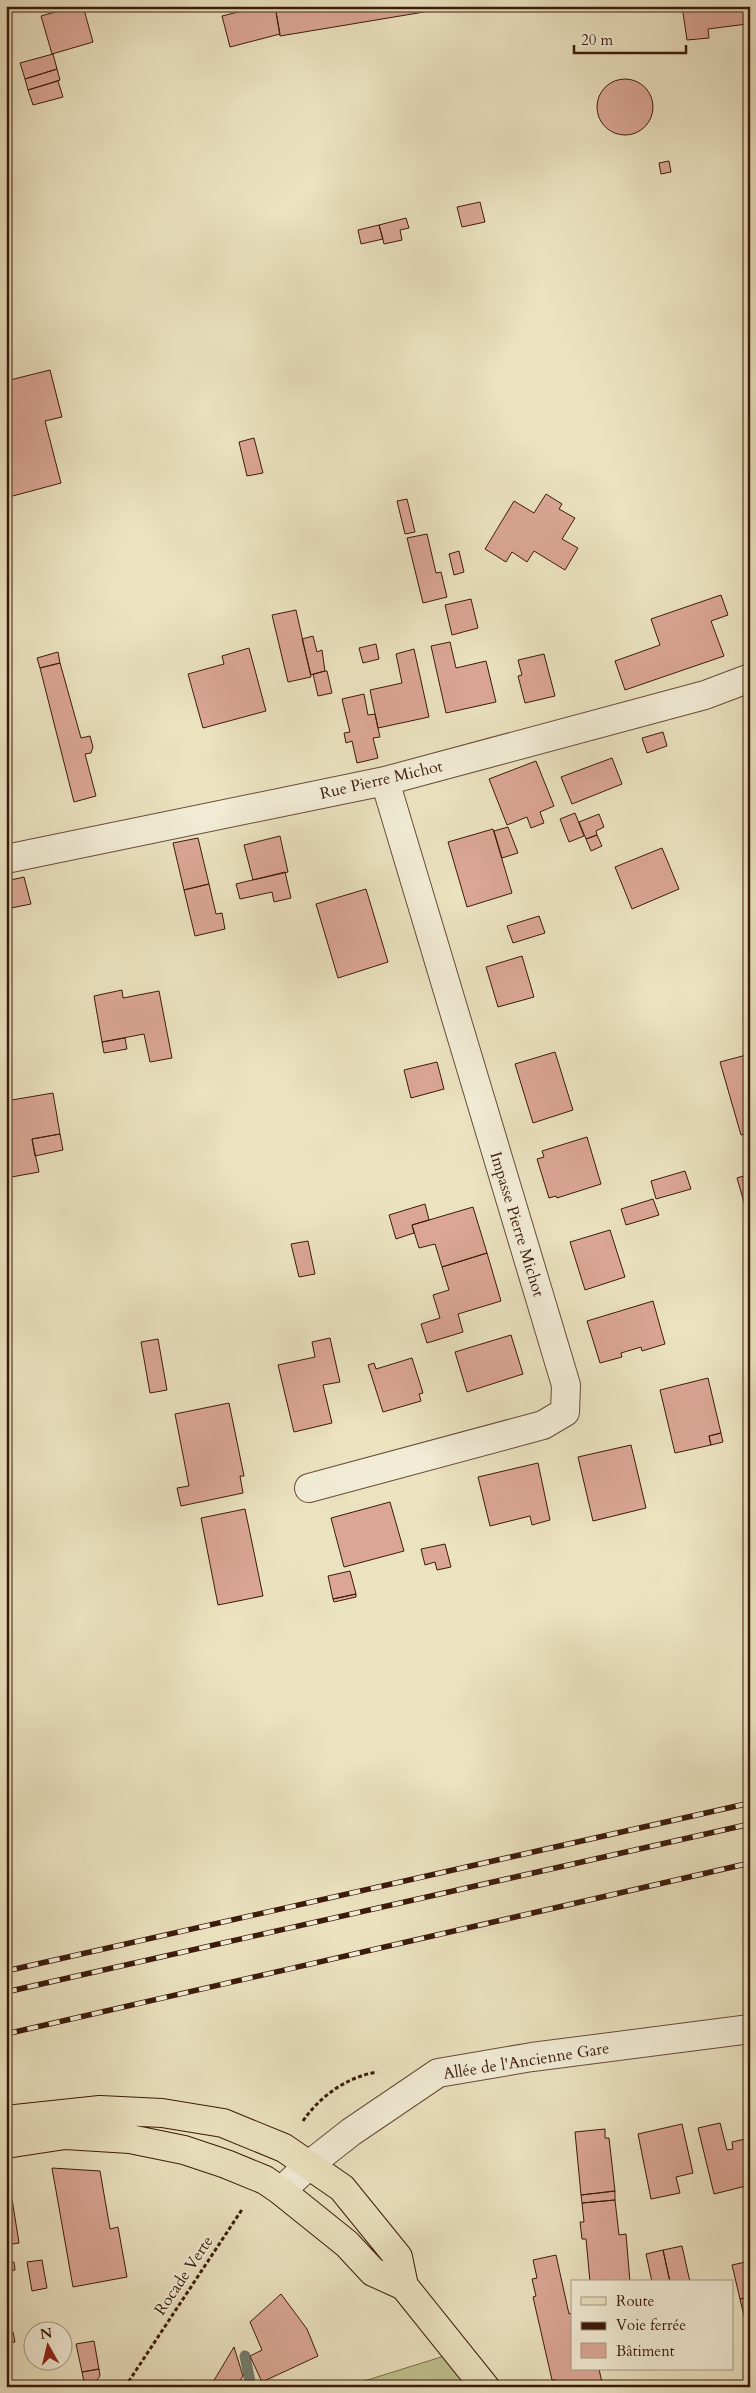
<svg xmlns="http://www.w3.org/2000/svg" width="756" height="2393" font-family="Cardo,serif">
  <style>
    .green { fill: #bec18d; stroke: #7c6e4c }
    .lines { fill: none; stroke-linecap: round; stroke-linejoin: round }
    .stream { stroke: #737c6d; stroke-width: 11 }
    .building { fill: #dba696; stroke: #3b1a0a }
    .minor-casing { stroke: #674c38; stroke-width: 30 }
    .major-casing { stroke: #3b1a0a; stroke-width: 30 }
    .path { stroke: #3b1a0a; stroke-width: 3; stroke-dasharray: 4 2.5; stroke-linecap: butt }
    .minor { stroke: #f2ecd6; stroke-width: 28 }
    .major { stroke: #ebe2c0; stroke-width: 28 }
    .rail-casing { stroke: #3b1a0a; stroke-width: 5.5 }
    .rail { stroke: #f2ecd6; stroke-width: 4; stroke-dasharray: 11; stroke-linecap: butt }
    .labels { text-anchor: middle; stroke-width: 4; stroke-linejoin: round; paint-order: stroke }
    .street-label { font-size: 16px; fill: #3b1a0a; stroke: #f2ecd6 }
  </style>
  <rect width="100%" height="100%" fill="#ebe2c0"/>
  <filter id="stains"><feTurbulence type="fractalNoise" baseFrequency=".004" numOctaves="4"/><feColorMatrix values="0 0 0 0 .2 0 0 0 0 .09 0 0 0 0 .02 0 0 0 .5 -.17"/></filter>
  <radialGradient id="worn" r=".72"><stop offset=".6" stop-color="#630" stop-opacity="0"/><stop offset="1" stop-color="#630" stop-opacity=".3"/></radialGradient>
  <!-- green -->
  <path class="green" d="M 457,2352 L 485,2387 L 345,2387 Z"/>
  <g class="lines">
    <!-- stream -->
    <path class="stream" d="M 245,2356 L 251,2387"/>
  </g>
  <!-- building -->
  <path class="building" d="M 76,6 L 83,6 L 93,42 L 52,54 L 41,16 Z
    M 262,6 L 275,6 L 280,34 L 230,47 L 222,16 Z
    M 275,6 L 454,6 L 454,7 L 280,36 Z
    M 682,6 L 750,6 L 750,20 L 747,21 L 747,24 L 708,29 L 709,38 L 687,40 Z
    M 53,54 L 57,69 L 25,79 L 20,63 Z
    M 57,69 L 60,80 L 28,90 L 25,79 Z
    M597 107a28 28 0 1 1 56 0a28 28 0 1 1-56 0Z
    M 58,81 L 63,97 L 33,105 L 28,90 Z
    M 669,161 L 671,172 L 661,174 L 659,163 Z
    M 480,202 L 485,222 L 462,227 L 457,207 Z
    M 406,218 L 409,228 L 400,230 L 402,240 L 384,244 L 379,225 Z
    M 379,225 L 383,239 L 361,244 L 358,230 Z
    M 50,370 L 62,417 L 45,421 L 61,483 L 9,497 L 6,488 L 6,381 Z
    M 254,438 L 263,473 L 247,476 L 239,442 Z
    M 546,494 L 562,504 L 559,509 L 575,518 L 562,539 L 578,548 L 565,570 L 534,551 L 527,562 L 512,552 L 506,562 L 485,549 L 514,501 L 534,513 Z
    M 407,499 L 415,532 L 405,534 L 397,501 Z
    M 427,534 L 436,573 L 441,572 L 447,597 L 423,603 L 407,538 Z
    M 459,551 L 464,572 L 454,575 L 449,554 Z
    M 721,595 L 728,615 L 711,621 L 724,656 L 625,690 L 615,661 L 660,645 L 651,619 Z
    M 471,599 L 478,628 L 452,635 L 445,605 Z
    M 296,610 L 311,677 L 288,682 L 272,615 Z
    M 313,636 L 317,652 L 322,650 L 325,671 L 311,675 L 302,639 Z
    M 450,642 L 456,668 L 486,661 L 496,702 L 446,713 L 431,646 Z
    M 376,644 L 379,659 L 363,663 L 359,648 Z
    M 249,648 L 266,711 L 203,728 L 188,674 L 224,664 L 222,656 Z
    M 414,649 L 429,717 L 378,728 L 370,690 L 402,683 L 396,654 Z
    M 58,652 L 60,663 L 40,668 L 37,658 Z
    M 544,654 L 555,696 L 525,703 L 518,676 L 522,675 L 518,660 Z
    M 60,663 L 81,738 L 90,736 L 93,747 L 91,753 L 85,754 L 96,796 L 74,802 L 40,668 Z
    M 325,671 L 327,671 L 332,693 L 318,696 L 313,674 Z
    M 364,694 L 368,715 L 375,714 L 378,728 L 380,737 L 373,738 L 378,758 L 357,763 L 352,741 L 346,743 L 344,733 L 350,732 L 342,699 Z
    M 663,732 L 667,746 L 647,753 L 642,738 Z
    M 612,758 L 622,784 L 572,804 L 561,777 Z
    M 536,761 L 554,806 L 540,812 L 544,823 L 531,828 L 527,817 L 507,825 L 489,779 Z
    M 575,813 L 584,836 L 569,842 L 560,819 Z
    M 599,814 L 604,827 L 596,831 L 597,835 L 586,839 L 579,822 Z
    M 508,827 L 518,853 L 502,858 L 494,831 Z
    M 493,829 L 512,893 L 467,907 L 448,842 Z
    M 597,835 L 602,846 L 591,851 L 586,839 Z
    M 280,836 L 288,872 L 253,880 L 244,845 Z
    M 198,838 L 209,884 L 184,890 L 173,843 Z
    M 662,848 L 679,889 L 632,909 L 615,867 Z
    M 285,872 L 291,898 L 274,902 L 272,892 L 240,899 L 236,884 Z
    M 24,877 L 31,904 L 6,909 L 6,881 Z
    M 209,884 L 216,914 L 222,913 L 225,929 L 195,936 L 184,890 Z
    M 366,889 L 388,962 L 338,978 L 316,904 Z
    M 539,916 L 545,933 L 513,943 L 507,926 Z
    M 522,956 L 534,997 L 498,1007 L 486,967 Z
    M 122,990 L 123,998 L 159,991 L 172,1058 L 150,1062 L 144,1034 L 102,1042 L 94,996 Z
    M 125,1038 L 127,1049 L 104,1053 L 102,1042 Z
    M 555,1052 L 573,1110 L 533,1123 L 515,1064 Z
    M 750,1054 L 750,1133 L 741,1135 L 720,1062 Z
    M 437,1062 L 444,1089 L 411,1098 L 404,1070 Z
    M 53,1093 L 60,1134 L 32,1139 L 39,1172 L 6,1178 L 6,1101 Z
    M 60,1134 L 63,1150 L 35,1156 L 32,1139 Z
    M 587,1137 L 601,1184 L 557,1198 L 556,1196 L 549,1198 L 537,1159 L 544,1157 L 542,1151 Z
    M 685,1171 L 691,1189 L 656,1199 L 651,1181 Z
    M 750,1174 L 750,1223 L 737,1178 Z
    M 653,1199 L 659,1215 L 626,1225 L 621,1209 Z
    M 425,1204 L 429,1220 L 412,1225 L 414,1233 L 396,1239 L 389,1215 Z
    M 473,1207 L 487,1253 L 442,1267 L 435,1244 L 419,1248 L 412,1225 Z
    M 610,1230 L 625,1277 L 585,1290 L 570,1242 Z
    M 308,1241 L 315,1274 L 299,1277 L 291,1244 Z
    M 487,1253 L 501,1301 L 458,1314 L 463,1332 L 427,1343 L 421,1324 L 440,1318 L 433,1295 L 449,1290 L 442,1267 Z
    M 653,1301 L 665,1344 L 642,1351 L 641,1347 L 621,1353 L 622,1357 L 600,1363 L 587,1321 Z
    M 511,1335 L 523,1374 L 467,1392 L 455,1352 Z
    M 330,1338 L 340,1382 L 323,1385 L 332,1423 L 294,1432 L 278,1365 L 315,1357 L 312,1342 Z
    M 158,1339 L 167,1390 L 150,1393 L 141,1342 Z
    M 412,1358 L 423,1393 L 419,1394 L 421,1401 L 383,1412 L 368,1365 L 374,1363 L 376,1369 Z
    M 708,1378 L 721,1433 L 709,1436 L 711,1445 L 675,1453 L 660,1390 Z
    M 229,1403 L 244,1476 L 240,1476 L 243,1493 L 181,1506 L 177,1488 L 189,1486 L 175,1414 Z
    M 721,1433 L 723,1442 L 711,1445 L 709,1436 Z
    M 631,1445 L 646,1508 L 593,1521 L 578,1457 Z
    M 538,1463 L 550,1520 L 532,1525 L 530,1516 L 490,1526 L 478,1477 Z
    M 390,1502 L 404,1551 L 344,1567 L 331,1518 Z
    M 245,1509 L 263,1596 L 218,1605 L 201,1518 Z
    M 445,1544 L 451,1567 L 437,1570 L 435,1562 L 425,1565 L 421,1549 Z
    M 350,1571 L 356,1594 L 333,1599 L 328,1576 Z
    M 356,1594 L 356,1597 L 334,1602 L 333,1599 Z
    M 720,2123 L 727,2150 L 733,2149 L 732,2142 L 750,2138 L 750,2185 L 714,2194 L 698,2128 Z
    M 682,2124 L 693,2173 L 676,2177 L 680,2193 L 651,2199 L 638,2134 Z
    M 605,2129 L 605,2138 L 609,2138 L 615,2191 L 581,2195 L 575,2132 Z
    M 52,2168 L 100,2171 L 110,2229 L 118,2227 L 127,2277 L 73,2287 Z
    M 615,2191 L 615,2200 L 582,2203 L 581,2195 Z
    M 12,2199 L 19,2243 L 6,2245 L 6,2200 Z
    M 615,2200 L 619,2235 L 626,2234 L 630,2282 L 590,2282 L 586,2239 L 582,2239 L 580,2222 L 584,2222 L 582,2203 Z
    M 682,2246 L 690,2282 L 670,2282 L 663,2250 Z
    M 663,2250 L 670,2282 L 652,2282 L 646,2254 Z
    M 556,2255 L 569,2314 L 572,2313 L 572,2369 L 599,2369 L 603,2387 L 557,2387 L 555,2380 L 552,2380 L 533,2297 L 536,2296 L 532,2279 L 537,2278 L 533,2260 Z
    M 42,2260 L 47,2288 L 32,2291 L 27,2262 Z
    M 750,2261 L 750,2297 L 740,2299 L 732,2265 Z
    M 14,2262 L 15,2270 L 6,2272 L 6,2263 Z
    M 281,2294 L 307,2329 L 318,2356 L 262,2382 L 250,2356 L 262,2350 L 250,2322 Z
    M 750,2297 L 750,2336 L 749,2336 L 740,2299 Z
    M 13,2332 L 15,2342 L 7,2343 L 6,2333 Z
    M 94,2341 L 99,2369 L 82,2372 L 76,2344 Z
    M 234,2347 L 243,2376 L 236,2387 L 210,2387 Z
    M 99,2369 L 100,2376 L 92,2387 L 85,2387 L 82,2372 Z"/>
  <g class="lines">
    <!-- minor casing -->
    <g class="minor-casing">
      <path id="minor" d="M 6,859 L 385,781 L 705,695 L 750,678
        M 309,1488 L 543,1425 L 565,1412 L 566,1385 L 385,781
        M 281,2191 L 309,2165 L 351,2132 L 438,2073 L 532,2057 L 750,2029"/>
    </g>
    <!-- major casing -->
    <g class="major-casing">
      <path id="major" d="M 6,2120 L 100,2110 L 162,2113 L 223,2123 L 284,2148 L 342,2188 L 398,2257 L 404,2286 L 485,2387
        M 6,2144 L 65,2135 L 130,2139 L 184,2150 L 226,2164 L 265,2180 L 281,2191 L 347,2244 L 373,2272 L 404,2286"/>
    </g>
    <!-- path -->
    <path class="path" d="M 303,2121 C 320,2096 347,2077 377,2072
      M 125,2387 L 243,2208"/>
    <!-- minor -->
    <use href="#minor" class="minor"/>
    <!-- major -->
    <use href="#major" class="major"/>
    <!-- rail casing -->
    <g class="rail-casing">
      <path id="rail" d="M 6,1971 L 750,1803
        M 6,1992 L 750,1824
        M 6,2034 L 750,1863"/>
    </g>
    <!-- rail -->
    <use href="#rail" class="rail"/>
  </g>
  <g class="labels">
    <!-- street labels -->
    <g class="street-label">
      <text transform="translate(381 779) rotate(-13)" y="6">Rue Pierre Michot</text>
      <text transform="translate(518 1224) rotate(73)" y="6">Impasse Pierre Michot</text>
      <text transform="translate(526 2060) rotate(-9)" y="6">Allée de l'Ancienne Gare</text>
      <text transform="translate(183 2275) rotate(-56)" y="6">Rocade Verte</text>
    </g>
  </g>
  <!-- margin -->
  <rect width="756" height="2393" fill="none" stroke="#ebe2c0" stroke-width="25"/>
  <rect x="8" y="8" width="741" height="2378" fill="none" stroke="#3b1a0a" stroke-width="2.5"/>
  <rect x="12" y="12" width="731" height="2368" fill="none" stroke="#3b1a0a"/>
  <!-- legend -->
  <rect x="571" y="2280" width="162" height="90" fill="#f2ecd6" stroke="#a99884"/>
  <rect x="581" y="2297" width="25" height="8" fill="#ebe2c0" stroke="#a99884"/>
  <text x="616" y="2306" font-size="15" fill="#3b1a0a">Route</text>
  <rect x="581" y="2322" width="25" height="8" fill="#3b1a0a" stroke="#a99884"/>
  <text x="616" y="2330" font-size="15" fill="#3b1a0a">Voie ferrée</text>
  <rect x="581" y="2343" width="25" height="15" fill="#dba696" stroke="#a99884"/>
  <text x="616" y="2356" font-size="15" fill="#3b1a0a">Bâtiment</text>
  <!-- north arrow -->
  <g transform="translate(48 2346) rotate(352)"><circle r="24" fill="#f2ecd6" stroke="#a99884"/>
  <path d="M0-4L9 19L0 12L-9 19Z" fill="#8f2418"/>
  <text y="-8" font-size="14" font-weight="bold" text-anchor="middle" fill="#3b1a0a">N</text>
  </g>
  <!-- scale -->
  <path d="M574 45v8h112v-8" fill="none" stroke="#3b1a0a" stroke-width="2.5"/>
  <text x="581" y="45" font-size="15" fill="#3b1a0a" stroke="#f2ecd6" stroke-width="4" paint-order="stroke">20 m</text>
  <rect width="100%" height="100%" filter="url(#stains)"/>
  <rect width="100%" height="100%" fill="url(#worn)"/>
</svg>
